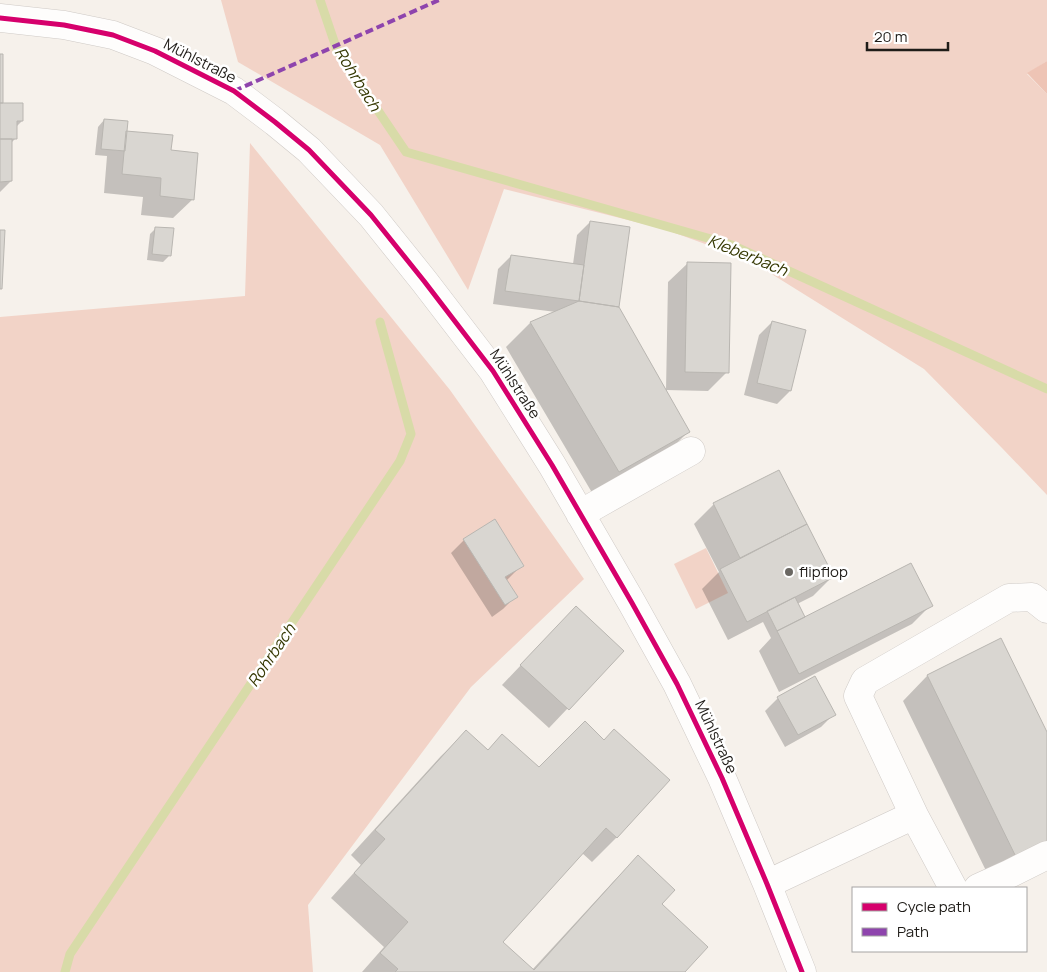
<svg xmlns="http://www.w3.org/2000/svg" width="1047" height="972" font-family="Manrope,sans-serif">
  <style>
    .green { fill: #f2d3c7 }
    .forest { fill: #eec4b5 }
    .shadow { fill: #0003 }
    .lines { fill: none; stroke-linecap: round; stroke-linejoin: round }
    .stream { stroke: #d8dba8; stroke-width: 9 }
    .building { fill: #d9d6d1; stroke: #b9b6b1 }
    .minor-casing { stroke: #cfcac6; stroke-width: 29 }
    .minor { stroke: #fefdfc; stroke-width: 28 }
    .quiet { stroke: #8e44ad; stroke-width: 4; stroke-dasharray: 8 4; stroke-linecap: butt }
    .cycleway-casing { stroke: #fff; stroke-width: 8 }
    .cycleway { stroke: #d6006c; stroke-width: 5 }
    .poi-dot { fill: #6a6762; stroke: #fff; stroke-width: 2 }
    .labels { text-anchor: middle; stroke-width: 5; stroke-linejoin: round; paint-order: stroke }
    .street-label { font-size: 15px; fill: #1f1c18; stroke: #fff }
    .poi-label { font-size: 15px; fill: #1f1c18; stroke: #fff; text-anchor: start }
    .water-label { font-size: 16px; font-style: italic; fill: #343700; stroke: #fff }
  </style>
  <rect width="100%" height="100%" fill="#f6f1eb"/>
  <!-- green -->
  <path class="green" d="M 221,0 L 1047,0 L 1047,61 L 1027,74 L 1047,94 L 1047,495 L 1002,448 L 924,369 L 749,260 L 664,229 L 504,189 L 468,290 L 380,145 L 238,62 Z
    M 250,143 L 450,390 L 584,579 L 471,687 L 308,905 L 313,972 L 0,972 L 0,317 L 245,296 Z
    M 706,548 L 728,593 L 696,609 L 674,564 Z"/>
  <!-- forest -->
  <path class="forest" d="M 1047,61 L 1047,94 L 1027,73 Z"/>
  <!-- shadow -->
  <path class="shadow" d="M 0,56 L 1,105 L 22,121 L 16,127 L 15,139 L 11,143 L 11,181 L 0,192 Z
    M 104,120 L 125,132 L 170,151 L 193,199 L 173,218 L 141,215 L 143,197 L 104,193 L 107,156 L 95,155 L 98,127 Z
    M 590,222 L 618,307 L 688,432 L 664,456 L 594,496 L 506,347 L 530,323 L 556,312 L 493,304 L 498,269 L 511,256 L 573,264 L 577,235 Z
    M 156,228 L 169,256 L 163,262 L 147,260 L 150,234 Z
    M 688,263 L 727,372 L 708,391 L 666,390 L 668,282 Z
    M 772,322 L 805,331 L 790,391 L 777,404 L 744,395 L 759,335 Z
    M 779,471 L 832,577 L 813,596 L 797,604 L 804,618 L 931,605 L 912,624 L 779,692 L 759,651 L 771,638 L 763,622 L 728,640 L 702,589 L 719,572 L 694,524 L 713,505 Z
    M 464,540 L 522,565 L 506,581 L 516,596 L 503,609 L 492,617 L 451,553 Z
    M 576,607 L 622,651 L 549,728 L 502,685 Z
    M 1001,640 L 1047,735 L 1047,856 L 992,883 L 903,701 L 927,676 Z
    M 778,698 L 834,714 L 821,727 L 785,747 L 765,711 Z
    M 466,732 L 487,751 L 502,736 L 539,769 L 603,742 L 668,780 L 616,838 L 592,862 L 582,853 L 501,942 L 532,970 L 613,882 L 638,857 L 660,904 L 684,972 L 362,972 L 384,947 L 331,898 L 361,865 L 351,855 L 441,756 Z"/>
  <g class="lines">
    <!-- stream -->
    <path class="stream" d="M 320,0 L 337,50 L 406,152 L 732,245 L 1047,389
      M 65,972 L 70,954 L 400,461 L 411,434 L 380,322"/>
  </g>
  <!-- building -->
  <path class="building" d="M 0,54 L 3,54 L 3,103 L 0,103 Z
    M 0,103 L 23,103 L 23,121 L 17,121 L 17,139 L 0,139 Z
    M 104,119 L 128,121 L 125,151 L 101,149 Z
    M 126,131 L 173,135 L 171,150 L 198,153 L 194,200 L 160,196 L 161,178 L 122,174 Z
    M 0,139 L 12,139 L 12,181 L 0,182 Z
    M 590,221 L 630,227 L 619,307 L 579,301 Z
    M 155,227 L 174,228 L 171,256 L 152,254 Z
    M 0,230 L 5,230 L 2,289 L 0,289 Z
    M 511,255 L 584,265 L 579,301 L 505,291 Z
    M 687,262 L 731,263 L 729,373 L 685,372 Z
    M 579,301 L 619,307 L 690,432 L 619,472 L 530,322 Z
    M 772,321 L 806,330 L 791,391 L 757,383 Z
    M 779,470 L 807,524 L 740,558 L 713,503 Z
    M 495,519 L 524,566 L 505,577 L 518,597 L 505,605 L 463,539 Z
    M 807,524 L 834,577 L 747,622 L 720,569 Z
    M 911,563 L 933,606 L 799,674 L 777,631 Z
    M 795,597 L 805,617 L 777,631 L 767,611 Z
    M 576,606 L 624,651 L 569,710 L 520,665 Z
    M 1001,638 L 1047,732 L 1047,844 L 1017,859 L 927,675 Z
    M 815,676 L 836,715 L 798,735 L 777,697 Z
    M 585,721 L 604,740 L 614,729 L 670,780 L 617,838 L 606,828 L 503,942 L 534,970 L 638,855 L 675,890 L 662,904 L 708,947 L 685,972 L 395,972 L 398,969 L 380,953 L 408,922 L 354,873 L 385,839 L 375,830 L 466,730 L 488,750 L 502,734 L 539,767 Z"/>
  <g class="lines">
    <!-- minor casing -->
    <g class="minor-casing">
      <path id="minor" d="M 0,18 L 64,25 L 113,35 L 155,51 L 234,91 L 275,122 L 309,150 L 371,215 L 424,281 L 493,371 L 552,465 L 632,603 L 677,684 L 722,778 L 767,884 L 802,972
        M 580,514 L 691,451
        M 767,884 L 914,815
        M 953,888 L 914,815 L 858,696 L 865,681 L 1009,598 L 1032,597 L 1047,609
        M 978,888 L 1009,874 L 1047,855"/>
    </g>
    <!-- minor -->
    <use href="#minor" class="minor"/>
    <!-- quiet -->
    <path class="quiet" d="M 234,91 L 439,0"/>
    <!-- cycleway casing -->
    <g class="cycleway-casing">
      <path id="cycleway" d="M 0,18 L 64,25 L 113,35 L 155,51 L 234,91 L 275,122 L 309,150 L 371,215 L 424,281 L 493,371 L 552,465 L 632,603 L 677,684 L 722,778 L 767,884 L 802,972"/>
    </g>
    <!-- cycleway -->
    <use href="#cycleway" class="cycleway"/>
  </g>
  <!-- markers -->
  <circle class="poi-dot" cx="789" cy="572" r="5"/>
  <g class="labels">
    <!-- street labels -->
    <g class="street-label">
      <text transform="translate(200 61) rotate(27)" y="5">Mühlstraße</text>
      <text transform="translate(515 384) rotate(57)" y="5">Mühlstraße</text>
      <text transform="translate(716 737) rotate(65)" y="5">Mühlstraße</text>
    </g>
    <!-- poi labels -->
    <g class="poi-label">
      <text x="799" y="577">flipflop</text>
    </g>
    <!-- water labels -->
    <g class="water-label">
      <text transform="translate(358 79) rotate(58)" y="6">Rohrbach</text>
      <text transform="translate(748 255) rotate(22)" y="6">Kleberbach</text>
      <text transform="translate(271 655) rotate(-56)" y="6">Rohrbach</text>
    </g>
  </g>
  <!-- legend -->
  <rect x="852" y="887" width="175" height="65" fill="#ffffff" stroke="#a5a4a3"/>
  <rect x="862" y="903" width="25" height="8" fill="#d6006c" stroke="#a5a4a3"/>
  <text x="897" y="912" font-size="15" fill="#1f1c18">Cycle path</text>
  <rect x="862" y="928" width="25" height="8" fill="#8e44ad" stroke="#a5a4a3"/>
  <text x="897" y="937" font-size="15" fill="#1f1c18">Path</text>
  <!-- scale -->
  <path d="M867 42v8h81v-8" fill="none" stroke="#1f1c18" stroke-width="2.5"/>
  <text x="874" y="42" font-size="15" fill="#1f1c18" stroke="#ffffff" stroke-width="4" paint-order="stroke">20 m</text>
</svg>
